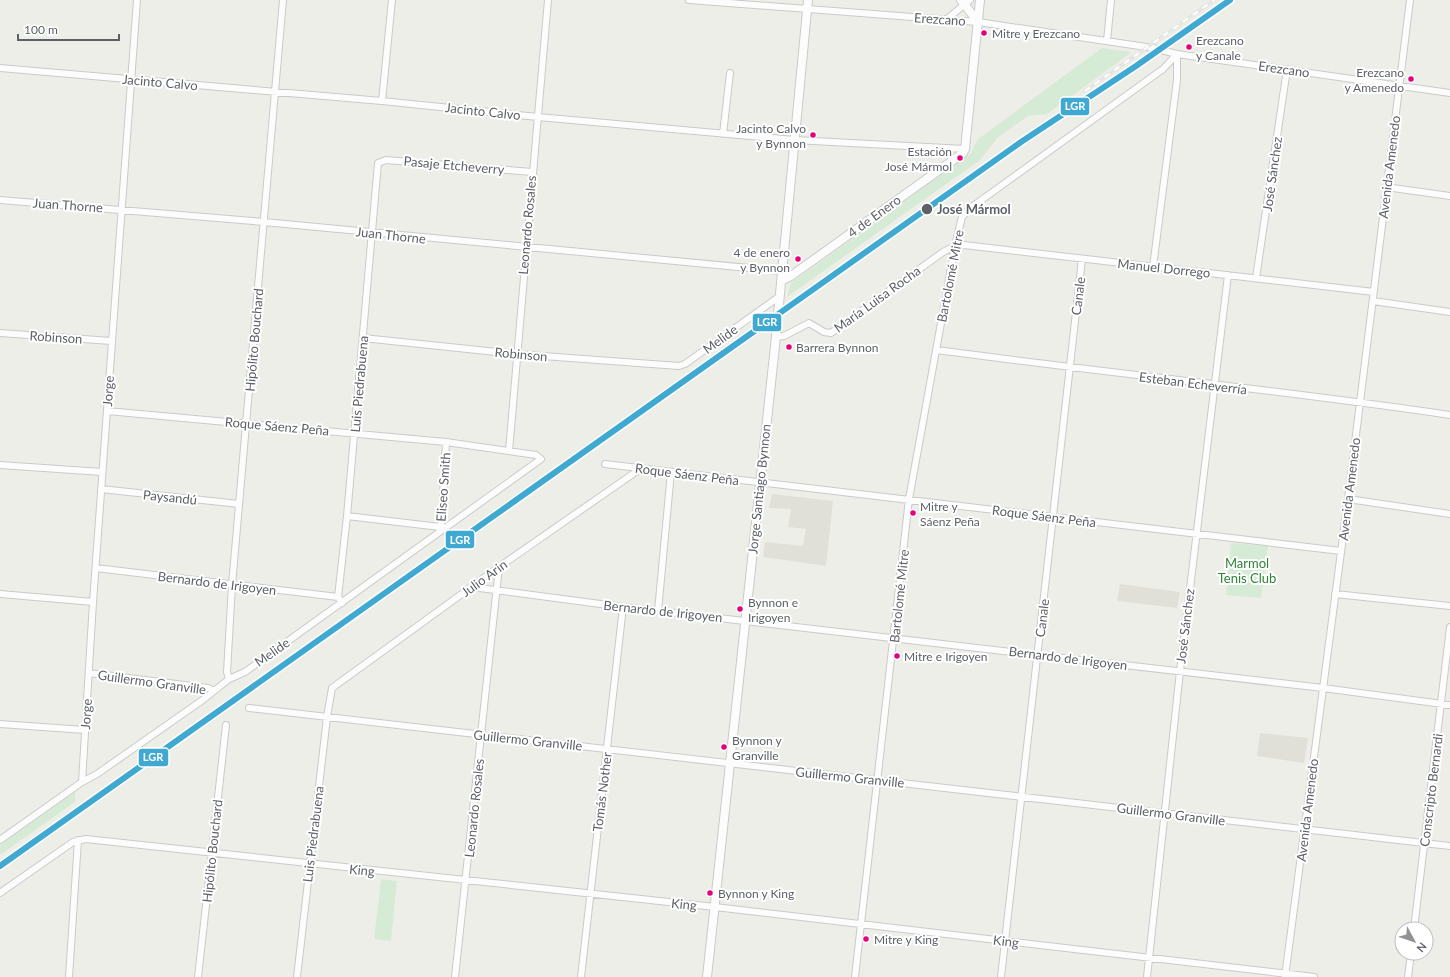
<svg xmlns="http://www.w3.org/2000/svg" width="1450" height="977" font-family="Lato,sans-serif">
  <style>
    .education { fill: #e1e0d8 }
    .green { fill: #d6ebd5 }
    .lines { fill: none; stroke-linecap: round; stroke-linejoin: round }
    .minor-casing { stroke: #cacbc9; stroke-width: 8 }
    .tertiary-casing { stroke: #cacbc9; stroke-width: 10 }
    .minor { stroke: #fcfcfc; stroke-width: 6 }
    .tertiary { stroke: #fcfcfc; stroke-width: 8 }
    .rail-casing { stroke: #e4e5e4; stroke-width: 3.5 }
    .rail { stroke: #fff; stroke-width: 2; stroke-dasharray: 6; stroke-linecap: butt }
    .rail-1-casing { stroke: #fff; stroke-width: 9 }
    .rail-1 { stroke: #3fa9d2; stroke-width: 6 }
    .bus-dot { fill: #e5007d; stroke: #fff; stroke-width: 1.5 }
    .stop-dot { fill: #5d6167; stroke: #fff; stroke-width: 1.5 }
    .labels { text-anchor: middle; stroke-width: 4; stroke-linejoin: round; paint-order: stroke }
    .bus-label { font-size: 12px; fill: #5d6167; stroke: #fff; text-anchor: start }
    .street-label { font-size: 13px; fill: #5d6167; stroke: #fff }
    .stop-label { font-size: 13px; font-weight: bold; fill: #5d6167; stroke: #fff; text-anchor: start }
    .park-label { font-size: 13px; fill: #308438; stroke: #fff }
    .line-badge { stroke: #fff; stroke-width: 1.5 }
    .badge-label { font-size: 11px; text-anchor: middle; font-weight: bold; fill: #fff }
  </style>
  <rect width="100%" height="100%" fill="#eeeee9"/>
  <!-- education -->
  <path class="education" d="M 772,494 L 833,501 L 826,566 L 763,557 L 765,542 L 803,546 L 806,529 L 788,527 L 791,509 L 769,508 Z
    M 1120,584 L 1180,592 L 1177,608 L 1117,601 Z
    M 1260,733 L 1308,738 L 1304,763 L 1257,756 Z"/>
  <!-- green -->
  <path class="green" d="M 1102,48 L 1132,52 L 1047,114 L 1028,116 L 997,138 L 980,160 L 787,297 L 791,283 L 970,154 L 978,139 Z
    M 1231,543 L 1268,546 L 1261,598 L 1226,595 Z
    M 75,792 L 75,802 L 0,855 L 0,845 Z
    M 381,879 L 397,881 L 391,941 L 374,939 Z"/>
  <g class="lines">
    <!-- minor casing -->
    <g class="minor-casing">
      <path id="minor" d="M 689,0 L 978,22 L 1153,48 L 1177,54 L 1450,93
        M 947,19 L 970,0
        M 1107,41 L 1111,0
        M 0,68 L 382,101 L 538,117 L 794,140 L 965,149
        M 382,101 L 392,0
        M 723,134 L 730,73
        M 1386,187 L 1450,196
        M 0,200 L 264,222 L 781,271
        M 1153,267 L 1177,80 L 1177,54
        M 1256,278 L 1287,69
        M 1373,301 L 1450,312
        M 0,333 L 111,341
        M 776,337 L 784,336 L 809,323 L 824,332 L 831,333 L 943,252 L 955,246 L 964,245 L 1374,292
        M 363,338 L 516,354 L 679,366 L 685,364 L 780,296
        M 937,350 C 1108,373 1280,390 1450,415
        M 509,451 L 548,0
        M 605,464 L 1341,551
        M 0,465 L 102,472
        M 101,489 L 239,504
        M 1348,499 L 1450,514
        M 347,516 L 440,527
        M 441,530 L 446,442
        M 96,568 L 338,597
        M 472,587 L 623,607 L 1323,688 L 1450,705
        M 0,594 L 93,602
        M 1335,594 L 1450,606
        M 342,603 L 338,597 L 347,516 L 378,163 L 386,160 L 532,172
        M 658,611 L 671,472
        M 89,673 L 208,688 L 214,691
        M 229,679 L 227,672 L 232,585 L 283,0
        M 249,708 L 1450,846
        M 0,724 L 85,730
        M 82,782 L 93,602 L 137,0
        M 0,840 L 82,782 L 97,774 L 204,699 L 229,679 L 245,672 L 541,459 L 536,455 L 446,442 L 107,411
        M 0,893 L 73,842 L 86,839 L 715,907 L 1314,977
        M 1414,929 L 1450,627
        M 69,977 L 78,840
        M 198,977 L 226,725
        M 297,977 L 327,717 L 332,688 L 499,567 L 640,469
        M 455,977 L 499,567
        M 581,977 L 623,607
        M 855,977 L 909,499 L 955,246 L 962,217 L 969,209 L 1163,69 L 1177,54
        M 1001,977 L 1082,259
        M 1147,977 L 1180,671 L 1228,275
        M 1285,977 L 1348,499 L 1410,0
        M 1408,977 L 1411,953"/>
    </g>
    <!-- tertiary casing -->
    <g class="tertiary-casing">
      <path id="tertiary" d="M 961,0 L 978,22
        M 781,281 L 791,276 L 963,153 L 965,149 L 980,0
        M 707,977 L 775,346 L 808,0"/>
    </g>
    <!-- minor -->
    <use href="#minor" class="minor"/>
    <!-- tertiary -->
    <use href="#tertiary" class="tertiary"/>
    <!-- rail casing -->
    <g class="rail-casing">
      <path id="rail" d="M 1085,91 L 1214,0"/>
    </g>
    <!-- rail -->
    <use href="#rail" class="rail"/>
    <!-- rail-1 casing -->
    <g class="rail-1-casing">
      <path id="rail-1" d="M 0,866 L 1021,142 L 1136,66 L 1230,0"/>
    </g>
    <!-- rail-1 -->
    <use href="#rail-1" class="rail-1"/>
  </g>
  <!-- markers -->
  <g class="bus-dot">
    <circle cx="984" cy="33" r="3.5"/>
    <circle cx="1189" cy="47" r="3.5"/>
    <circle cx="1411" cy="79" r="3.5"/>
    <circle cx="813" cy="135" r="3.5"/>
    <circle cx="960" cy="158" r="3.5"/>
    <circle cx="798" cy="259" r="3.5"/>
    <circle cx="789" cy="347" r="3.5"/>
    <circle cx="913" cy="513" r="3.5"/>
    <circle cx="740" cy="609" r="3.5"/>
    <circle cx="897" cy="656" r="3.5"/>
    <circle cx="724" cy="747" r="3.5"/>
    <circle cx="710" cy="893" r="3.5"/>
    <circle cx="866" cy="939" r="3.5"/>
  </g>
  <circle class="stop-dot" cx="927" cy="209" r="6"/>
  <g class="labels">
    <!-- bus labels -->
    <g class="bus-label">
      <text x="992" y="38">Mitre y Erezcano</text>
      <text x="1196" y="45">Erezcano<tspan x="1196" dy="15">y Canale</tspan></text>
      <text x="1404" y="77" text-anchor="end">Erezcano<tspan x="1404" dy="15">y Amenedo</tspan></text>
      <text x="806" y="133" text-anchor="end">Jacinto Calvo<tspan x="806" dy="15">y Bynnon</tspan></text>
      <text x="952" y="156" text-anchor="end">Estación<tspan x="952" dy="15">José Mármol</tspan></text>
      <text x="790" y="257" text-anchor="end">4 de enero<tspan x="790" dy="15">y Bynnon</tspan></text>
      <text x="796" y="352">Barrera Bynnon</text>
      <text x="920" y="511">Mitre y<tspan x="920" dy="15">Sáenz Peña</tspan></text>
      <text x="748" y="607">Bynnon e<tspan x="748" dy="15">Irigoyen</tspan></text>
      <text x="904" y="661">Mitre e Irigoyen</text>
      <text x="732" y="745">Bynnon y<tspan x="732" dy="15">Granville</tspan></text>
      <text x="718" y="898">Bynnon y King</text>
      <text x="874" y="944">Mitre y King</text>
    </g>
    <!-- street labels -->
    <g class="street-label">
      <text transform="translate(940 19) rotate(4)" y="5">Erezcano</text>
      <text transform="translate(1284 69) rotate(8)" y="5">Erezcano</text>
      <text transform="translate(160 82) rotate(5)" y="5">Jacinto Calvo</text>
      <text transform="translate(483 111) rotate(6)" y="5">Jacinto Calvo</text>
      <text transform="translate(454 165) rotate(5)" y="5">Pasaje Etcheverry</text>
      <text transform="translate(1389 167) rotate(-83)" y="5">Avenida Amenedo</text>
      <text transform="translate(1272 174) rotate(-82)" y="5">José Sánchez</text>
      <text transform="translate(68 205) rotate(4)" y="5">Juan Thorne</text>
      <text transform="translate(874 216) rotate(-36)" y="5">4 de Enero</text>
      <text transform="translate(527 225) rotate(-85)" y="5">Leonardo Rosales</text>
      <text transform="translate(391 235) rotate(6)" y="5">Juan Thorne</text>
      <text transform="translate(1164 268) rotate(6)" y="5">Manuel Dorrego</text>
      <text transform="translate(950 276) rotate(-79)" y="5">Bartolomé Mitre</text>
      <text transform="translate(1078 296) rotate(-83)" y="5">Canale</text>
      <text transform="translate(877 299) rotate(-36)" y="5">María Luisa Rocha</text>
      <text transform="translate(56 337) rotate(4)" y="5">Robinson</text>
      <text transform="translate(720 339) rotate(-36)" y="5">Melide</text>
      <text transform="translate(254 340) rotate(-85)" y="5">Hipólito Bouchard</text>
      <text transform="translate(521 354) rotate(5)" y="5">Robinson</text>
      <text transform="translate(1193 383) rotate(7)" y="5">Esteban Echeverría</text>
      <text transform="translate(359 384) rotate(-85)" y="5">Luis Piedrabuena</text>
      <text transform="translate(108 391) rotate(-86)" y="5">Jorge</text>
      <text transform="translate(277 426) rotate(5)" y="5">Roque Sáenz Peña</text>
      <text transform="translate(687 474) rotate(7)" y="5">Roque Sáenz Peña</text>
      <text transform="translate(443 487) rotate(-86)" y="5">Eliseo Smith</text>
      <text transform="translate(759 489) rotate(-84)" y="5">Jorge Santiago Bynnon</text>
      <text transform="translate(1349 489) rotate(-83)" y="5">Avenida Amenedo</text>
      <text transform="translate(170 497) rotate(6)" y="5">Paysandú</text>
      <text transform="translate(1044 516) rotate(7)" y="5">Roque Sáenz Peña</text>
      <text transform="translate(484 578) rotate(-36)" y="5">Julio Arin</text>
      <text transform="translate(217 583) rotate(7)" y="5">Bernardo de Irigoyen</text>
      <text transform="translate(899 596) rotate(-84)" y="5">Bartolomé Mitre</text>
      <text transform="translate(663 611) rotate(6)" y="5">Bernardo de Irigoyen</text>
      <text transform="translate(1042 618) rotate(-83)" y="5">Canale</text>
      <text transform="translate(1185 626) rotate(-83)" y="5">José Sánchez</text>
      <text transform="translate(272 652) rotate(-35)" y="5">Melide</text>
      <text transform="translate(1068 658) rotate(7)" y="5">Bernardo de Irigoyen</text>
      <text transform="translate(152 682) rotate(8)" y="5">Guillermo Granville</text>
      <text transform="translate(86 714) rotate(-86)" y="5">Jorge</text>
      <text transform="translate(528 740) rotate(6)" y="5">Guillermo Granville</text>
      <text transform="translate(850 777) rotate(6)" y="5">Guillermo Granville</text>
      <text transform="translate(1431 790) rotate(-83)" y="5">Conscripto Bernardi</text>
      <text transform="translate(602 792) rotate(-83)" y="5">Tomás Nother</text>
      <text transform="translate(474 808) rotate(-84)" y="5">Leonardo Rosales</text>
      <text transform="translate(1307 810) rotate(-83)" y="5">Avenida Amenedo</text>
      <text transform="translate(1171 814) rotate(7)" y="5">Guillermo Granville</text>
      <text transform="translate(313 834) rotate(-83)" y="5">Luis Piedrabuena</text>
      <text transform="translate(212 851) rotate(-84)" y="5">Hipólito Bouchard</text>
      <text transform="translate(362 870) rotate(6)" y="5">King</text>
      <text transform="translate(684 904) rotate(6)" y="5">King</text>
      <text transform="translate(1006 941) rotate(7)" y="5">King</text>
    </g>
    <!-- stop labels -->
    <g class="stop-label">
      <text x="937" y="214">José Mármol</text>
    </g>
    <!-- park labels -->
    <g class="park-label">
      <text x="1247" y="568">Marmol<tspan x="1247" dy="15">Tenis Club</tspan></text>
    </g>
  </g>
  <g class="line-badge">
    <rect x="1060" y="97" width="30" height="19" rx="4" fill="#3fa9d2"/>
    <rect x="752" y="313" width="30" height="19" rx="4" fill="#3fa9d2"/>
    <rect x="445" y="530" width="30" height="19" rx="4" fill="#3fa9d2"/>
    <rect x="138" y="748" width="31" height="19" rx="4" fill="#3fa9d2"/>
  </g>
  <g class="badge-label">
    <text x="1075" y="110">LGR</text>
    <text x="767" y="326">LGR</text>
    <text x="460" y="544">LGR</text>
    <text x="153" y="761">LGR</text>
  </g>
  <!-- north arrow -->
  <g transform="translate(1414 941) rotate(130)"><circle r="19" fill="#ffffff" stroke="#bec0c2"/>
  <path d="M0-3L7 15L0 10L-7 15Z" fill="#909294"/>
  <text y="-6" font-size="11" font-weight="bold" text-anchor="middle" fill="#5d6167">N</text>
  </g>
  <!-- scale -->
  <path d="M18 34v6h101v-6" fill="none" stroke="#5d6167" stroke-width="2"/>
  <text x="24" y="34" font-size="12" fill="#5d6167" stroke="#ffffff" stroke-width="3" paint-order="stroke">100 m</text>
</svg>
